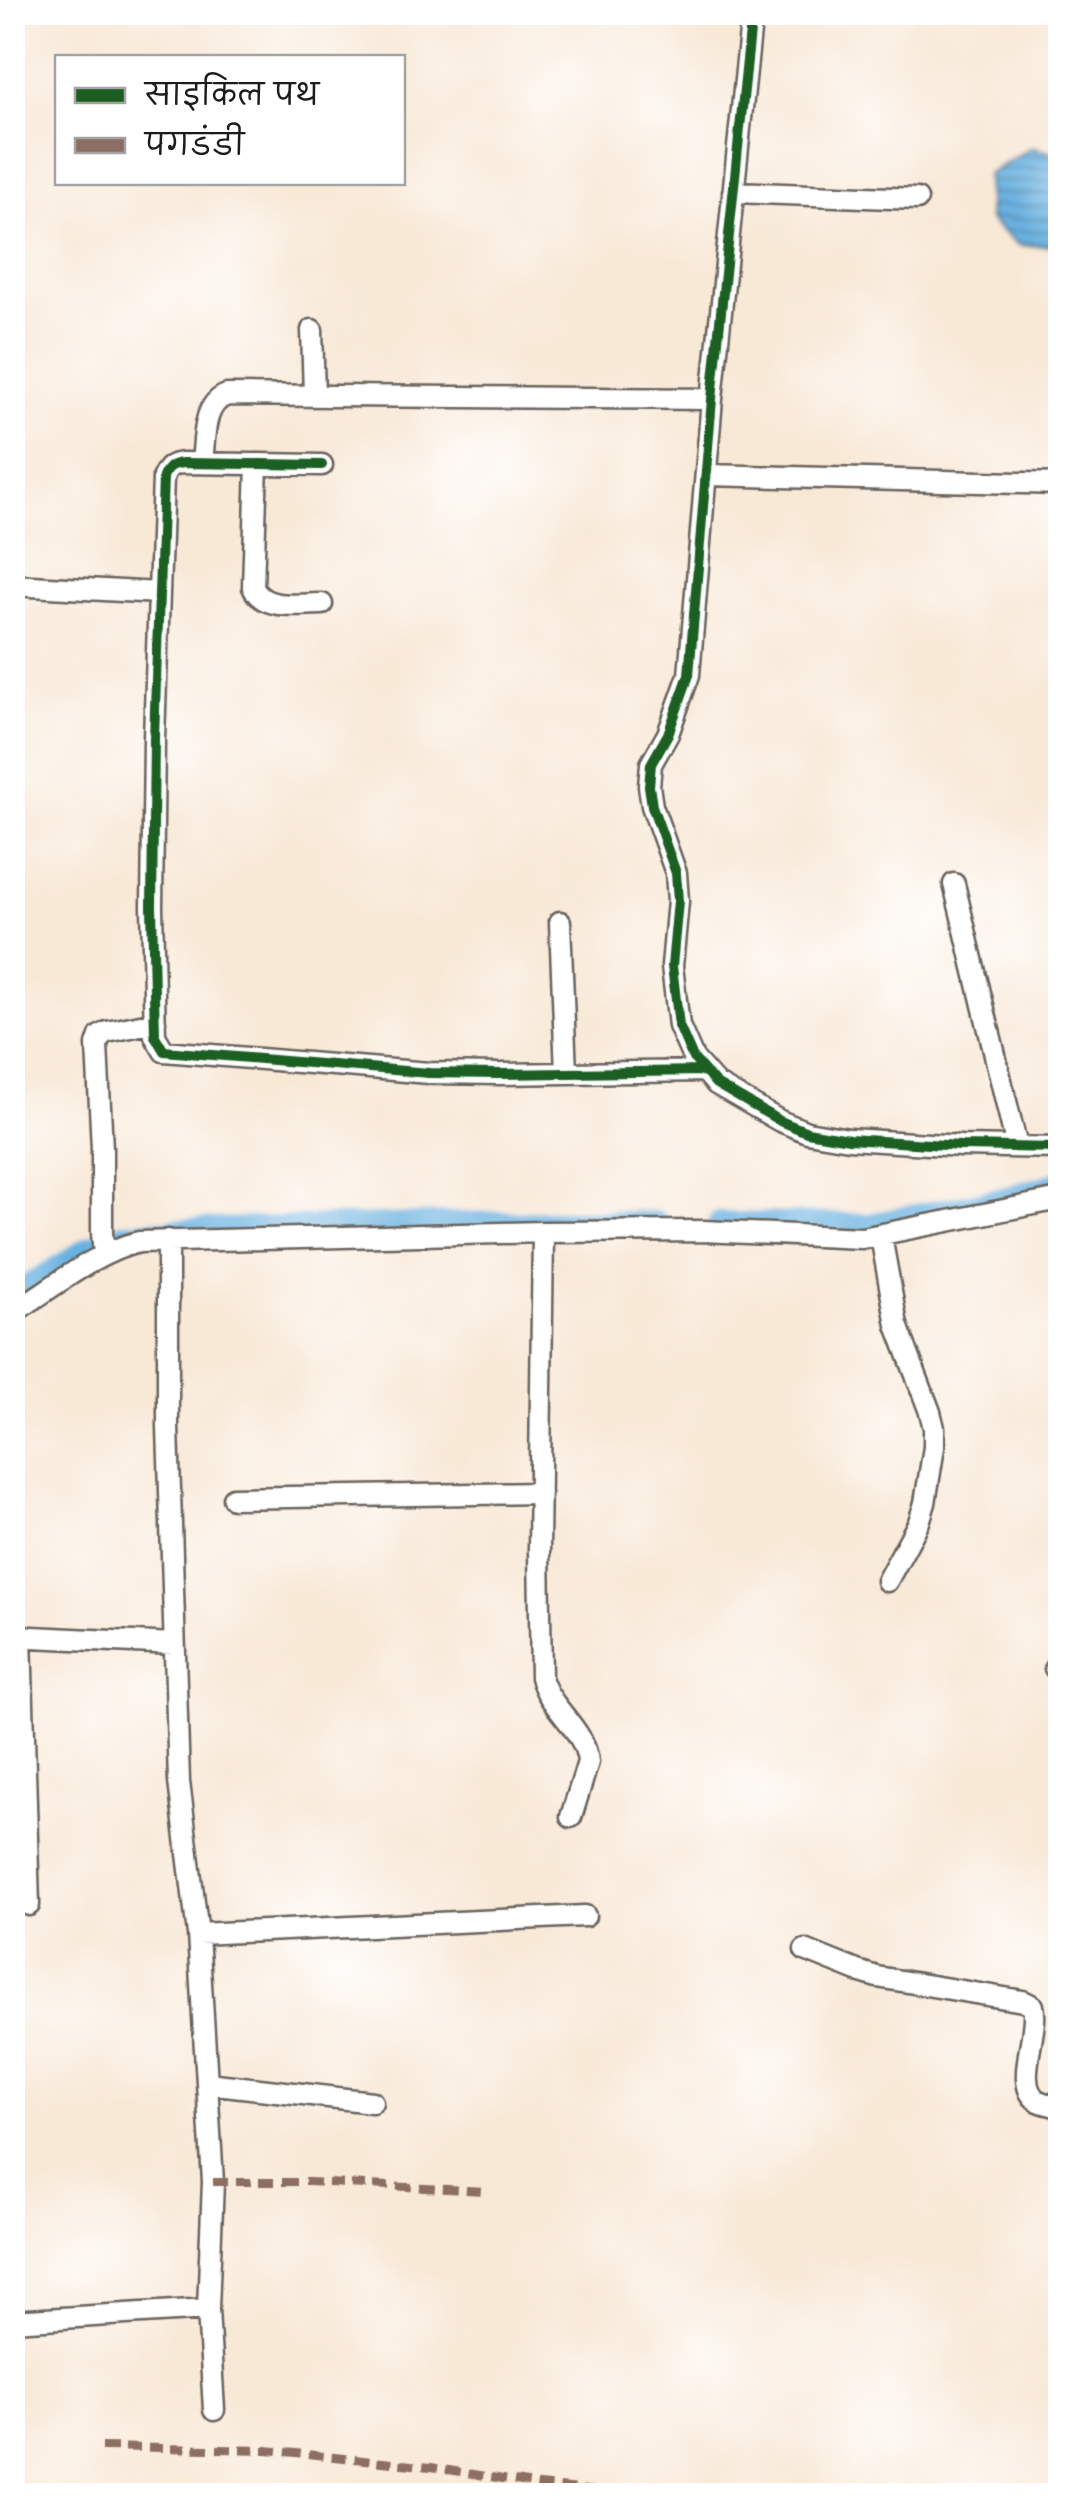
<svg xmlns="http://www.w3.org/2000/svg" width="1073" height="2508" font-family="Mali,'Playpen Sans Deva',sans-serif">
  <style>
    .water { fill: url(#water-rules); stroke: #42667e; stroke-width: 2.5 }
    .lines { fill: none; stroke-linecap: round; stroke-linejoin: round }
    .canal { stroke: #69b1e0; stroke-width: 22 }
    .minor-casing { stroke: #69635d; stroke-width: 25 }
    .minor { stroke: #fff; stroke-width: 20 }
    .quiet { stroke: #8d6e63; stroke-width: 8; stroke-dasharray: 15 8; stroke-linecap: butt }
    .cycleway-casing { stroke: #fff; stroke-width: 16 }
    .cycleway { stroke: #1b5e20; stroke-width: 10 }
  </style>
  <defs>
    <pattern id="water-rules" width="6" height="5" patternUnits="userSpaceOnUse" patternTransform="scale(2.5)"><rect width="6" height="5" fill="#69b1e0"/><path d="M0 2.5h6" fill="none" stroke="#568fb5"/></pattern>
  </defs>
  <rect width="100%" height="100%" fill="#fff"/>
  <filter id="ink" filterUnits="userSpaceOnUse"><feTurbulence type="fractalNoise" baseFrequency=".01" numOctaves="2"/><feDisplacementMap in="SourceGraphic" scale="20" xChannelSelector="R" yChannelSelector="G"/><feConvolveMatrix kernelMatrix="1 2 1 2 8 2 1 2 1" color-interpolation-filters="sRGB"/></filter>
  <filter id="wash" filterUnits="userSpaceOnUse"><feTurbulence type="fractalNoise" baseFrequency=".0048" numOctaves="4" result="noise"/><feDisplacementMap in="SourceGraphic" scale="40" xChannelSelector="R" yChannelSelector="G"/><feGaussianBlur stdDeviation="2.25" result="paint"/><feColorMatrix in="noise" values="0 0 0 0 0 0 0 0 0 0 0 0 0 0 0 0 0 1.4 0 .05"/><feComposite in="paint" operator="in"/></filter>
  <g filter="url(#wash)">
    <rect width="100%" height="100%" fill="#f8e8d6"/>
    <!-- water -->
    <path class="water" d="M 1031,148 L 1060,154 L 1060,246 L 1018,245 L 989,220 L 987,175 Z"/>
    <g class="lines">
      <!-- canal -->
      <path class="canal" d="M 719,1223 L 869,1224 L 1003,1198 L 1060,1182
        M 12,1295 L 88,1248 L 124,1233 L 166,1230 L 553,1221 L 657,1222"/>
    </g>
  </g>
  <g filter="url(#ink)">
    <g class="lines">
      <!-- minor casing -->
      <g class="minor-casing">
        <path id="minor" d="M 752,12 L 712,399 L 689,675 L 668,734 L 651,764 L 649,786 L 652,806 L 676,873 L 678,901 L 672,966 L 679,1026 L 693,1058 L 716,1084 L 780,1121 L 807,1132 L 849,1139 L 961,1146 L 1060,1148
          M 733,192 L 917,199
          M 312,330 L 314,395
          M 202,463 C 205,439 202,404 227,395 L 712,399
          M 257,464 L 253,587 C 263,611 299,604 322,604
          M 322,465 L 183,463 C 172,464 168,466 163,477 L 154,739 L 152,907 L 155,1036 L 164,1051 L 429,1073 L 499,1074 L 704,1071
          M 707,475 L 1060,484
          M 12,585 L 159,593
          M 954,884 L 1017,1147
          M 560,922 L 566,1073
          M 543,1232 L 539,1549 L 541,1677 C 549,1709 585,1728 588,1762 L 571,1817
          M 881,1236 L 897,1325 L 930,1412 L 934,1428 L 934,1447 L 925,1503 L 919,1522 L 887,1581
          M 168,1240 L 168,1427 L 179,1782 L 198,1934 L 207,2083 L 213,2182 L 208,2309 L 214,2410
          M 104,1255 L 102,1233 L 102,1149 L 97,1045 L 100,1036 L 107,1032 L 155,1022
          M 12,1313 C 51,1289 95,1252 139,1242 L 543,1232 L 703,1231 L 862,1238 L 1060,1199
          M 233,1498 L 540,1493
          M 12,1636 L 174,1644
          M 21,1636 L 29,1905
          M 1055,1668 L 1060,1660
          M 198,1934 L 585,1916
          M 805,1950 L 857,1971 L 877,1977 L 1023,2001 L 1033,2006 C 1040,2030 1013,2084 1037,2100 C 1043,2104 1054,2105 1060,2107
          M 207,2083 L 372,2102
          M 12,2321 L 208,2309"/>
      </g>
      <!-- minor -->
      <use href="#minor" class="minor"/>
      <!-- quiet -->
      <path class="quiet" d="M 213,2182 L 309,2182 L 485,2191
        M 102,2447 L 267,2450 L 431,2467 L 539,2485 L 648,2496"/>
      <!-- cycleway casing -->
      <g class="cycleway-casing">
        <path id="cycleway" d="M 752,12 L 712,399 L 689,675 L 668,734 L 651,764 L 649,786 L 652,806 L 676,873 L 678,901 L 672,966 L 679,1026 L 693,1058 L 716,1084 L 780,1121 L 807,1132 L 849,1139 L 961,1146 L 1060,1148
          M 322,465 L 183,463 C 172,464 168,466 163,477 L 154,739 L 152,907 L 155,1036 L 164,1051 L 429,1073 L 499,1074 L 704,1071"/>
      </g>
      <!-- cycleway -->
      <use href="#cycleway" class="cycleway"/>
    </g>
  </g>
  <!-- margin -->
  <rect width="1073" height="2508" fill="none" stroke="#fff" stroke-width="50"/>
  <!-- legend -->
  <rect x="55" y="55" width="350" height="130" fill="#ffffff" stroke="#a4a4a4" stroke-width="2.5"/>
  <rect x="75" y="88" width="50" height="15" fill="#1b5e20" stroke="#a4a4a4" stroke-width="2.5"/>
  <text x="145" y="105" font-size="30" fill="#1c1c1c">साइकिल पथ</text>
  <rect x="75" y="138" width="50" height="15" fill="#8d6e63" stroke="#a4a4a4" stroke-width="2.5"/>
  <text x="145" y="155" font-size="30" fill="#1c1c1c">पगडंडी</text>
</svg>
